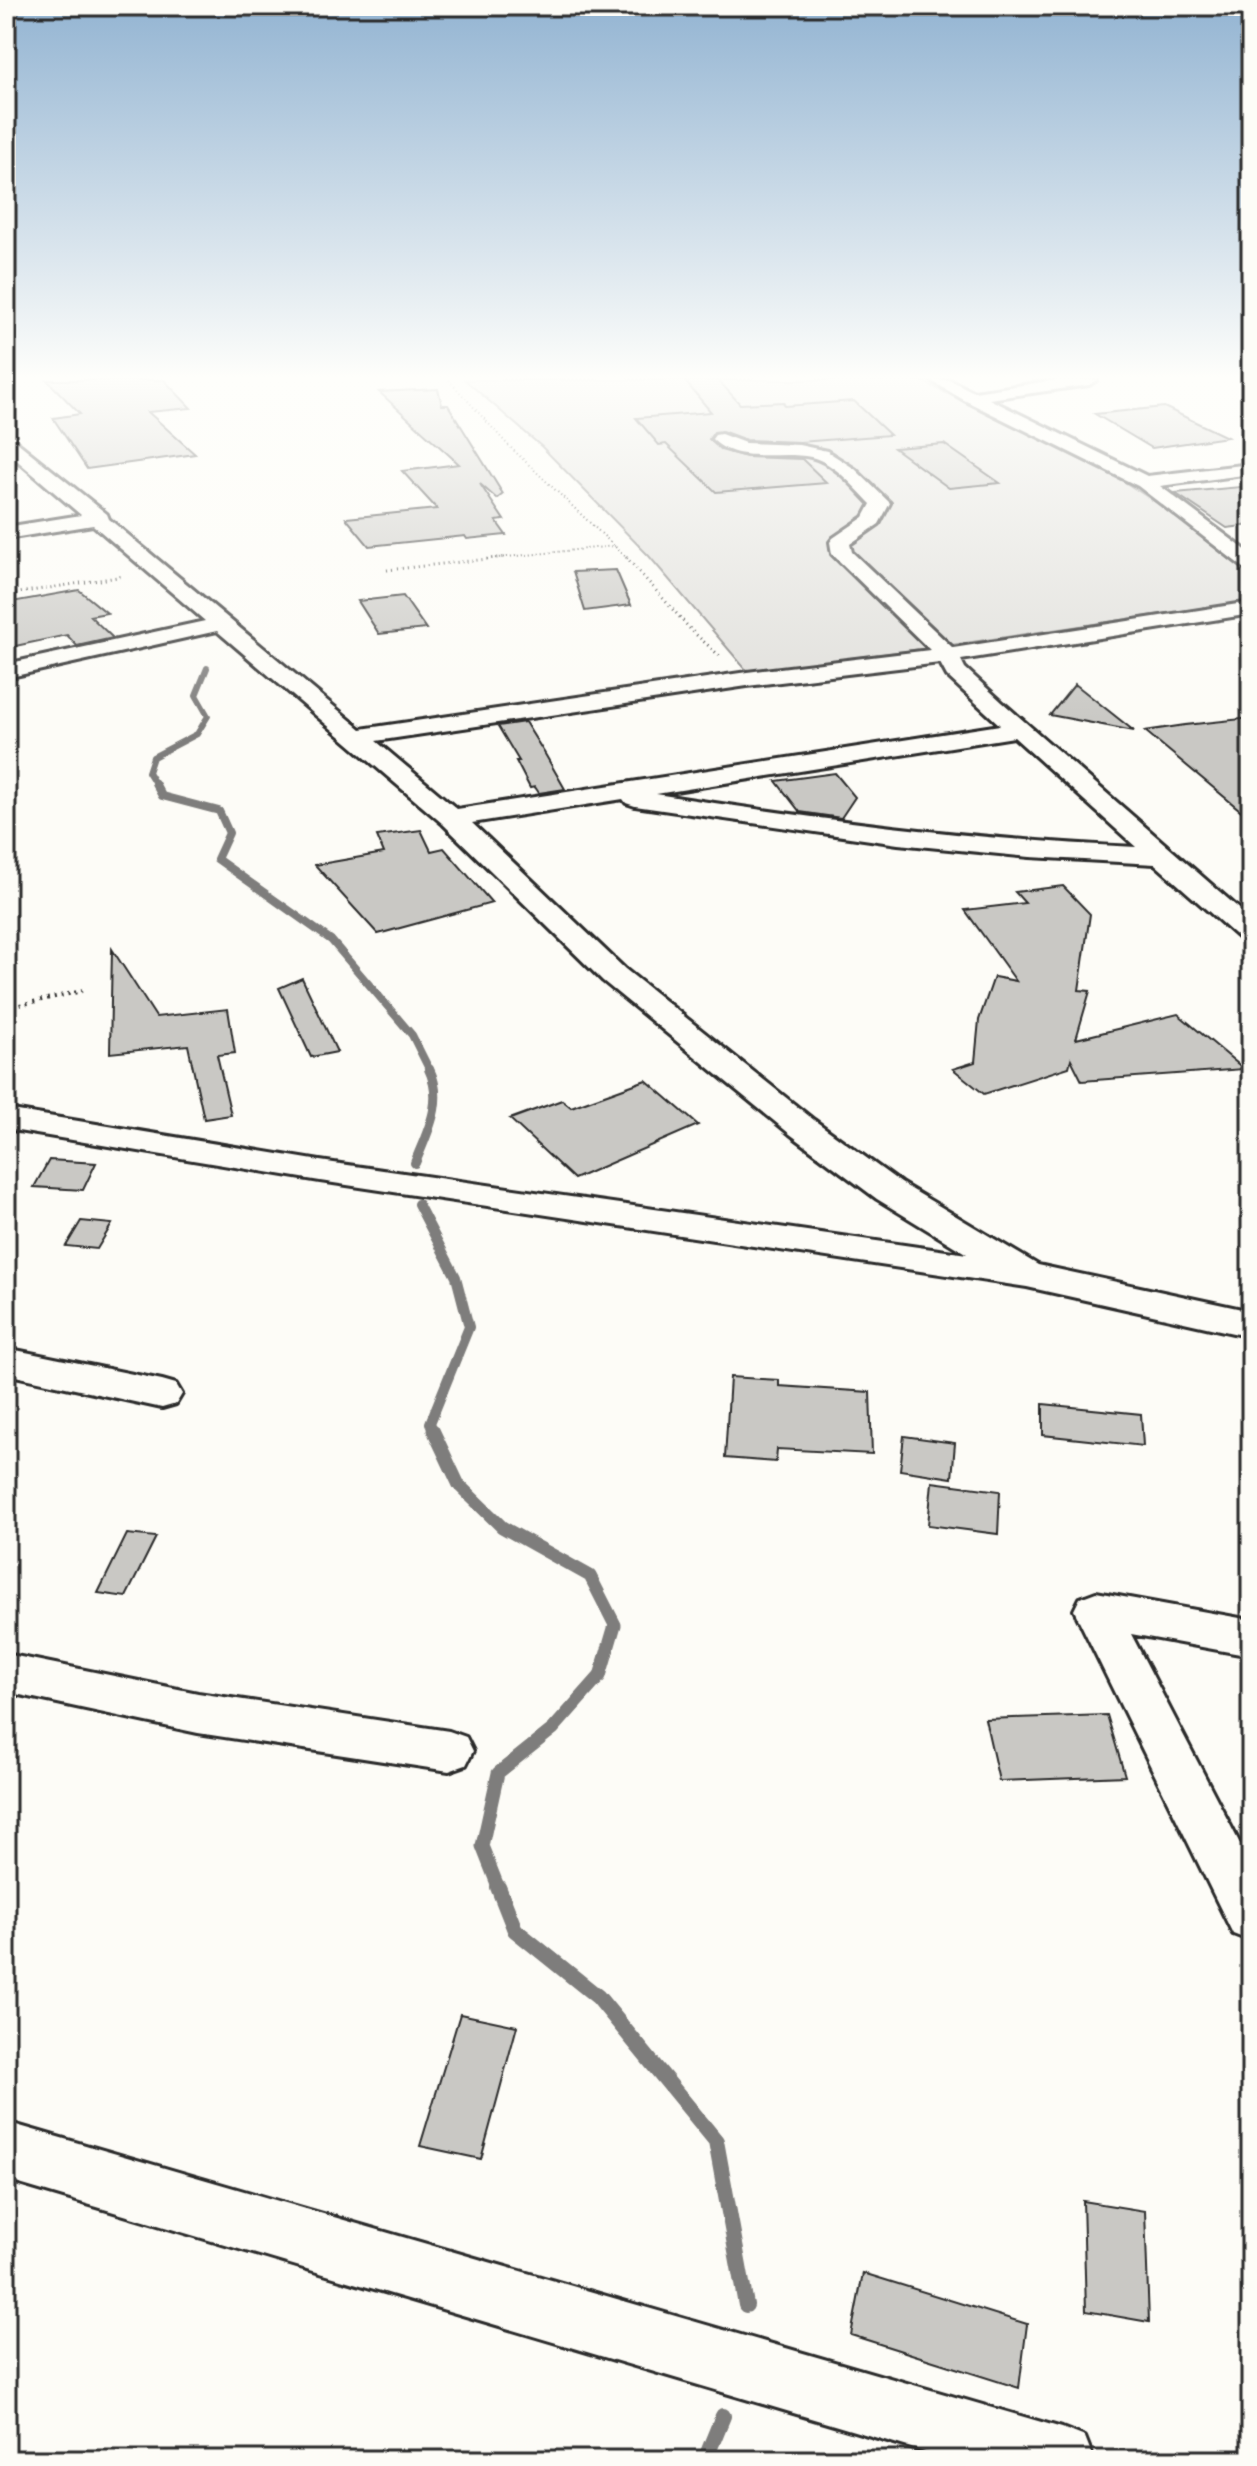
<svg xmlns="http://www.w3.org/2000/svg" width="1257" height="2466" font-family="Itim,sans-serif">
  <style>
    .green { fill: #dfdeda; stroke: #858482; stroke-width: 2 }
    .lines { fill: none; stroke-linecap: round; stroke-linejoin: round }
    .stream-far4 { stroke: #7e7d7b; stroke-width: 6 }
    .stream-far3 { stroke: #7e7d7b; stroke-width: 8 }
    .stream-far2 { stroke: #7e7d7b; stroke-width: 10 }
    .stream-far1 { stroke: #7e7d7b; stroke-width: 13 }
    .stream { stroke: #7e7d7b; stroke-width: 16 }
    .building { fill: #c9c8c4; stroke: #2b2b2b; stroke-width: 2 }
    .minor-casing { stroke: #2b2b2b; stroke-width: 6 }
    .path-far2 { stroke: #2b2b2b; stroke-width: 2; stroke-dasharray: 1 3; stroke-linecap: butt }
    .path-far1 { stroke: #2b2b2b; stroke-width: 3; stroke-dasharray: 1 4; stroke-linecap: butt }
    .path { stroke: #2b2b2b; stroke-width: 4; stroke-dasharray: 2 5; stroke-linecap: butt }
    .minor { fill: #fdfcf7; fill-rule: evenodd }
  </style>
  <rect width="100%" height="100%" fill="#fdfcf7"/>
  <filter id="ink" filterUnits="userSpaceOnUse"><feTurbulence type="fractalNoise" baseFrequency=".0125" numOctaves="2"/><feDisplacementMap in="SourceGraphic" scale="16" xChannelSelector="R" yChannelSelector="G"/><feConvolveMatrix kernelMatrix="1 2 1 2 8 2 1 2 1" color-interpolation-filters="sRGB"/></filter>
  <g filter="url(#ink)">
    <!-- green -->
    <path class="green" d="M 465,380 L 920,380 L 1123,481 L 1160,505 L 1251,576 L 1251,601 L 938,647 L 747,671 L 649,556 L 542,447 Z"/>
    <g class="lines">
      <!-- stream-far4 -->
      <path class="stream-far4" d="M 156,785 L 148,772 L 153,757 L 197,734 L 208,716 L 196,695 L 207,668"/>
      <!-- stream-far3 -->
      <path class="stream-far3" d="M 155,783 L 162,796 L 219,811 L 229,833 L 217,859 L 331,940 L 412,1035 L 430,1071"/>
      <!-- stream-far2 -->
      <path class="stream-far2" d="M 415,1163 C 427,1132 445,1102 429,1069
        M 418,1204 L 456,1277 L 469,1327 L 430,1423 L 434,1432"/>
      <!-- stream-far1 -->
      <path class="stream-far1" d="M 433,1430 L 459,1485 L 502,1527 L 590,1576 L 615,1625 L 600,1676 L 553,1729 L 498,1773 L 482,1846 L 499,1889"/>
      <!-- stream -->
      <path class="stream" d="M 498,1887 L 515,1930 L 598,1997 L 716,2141 L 746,2305
        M 705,2460 L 723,2416"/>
    </g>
    <!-- building -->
    <path class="building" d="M 47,380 L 164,380 L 191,408 L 148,412 L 195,454 L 87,469 L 53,418 L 80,414 Z
      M 684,380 L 718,380 L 740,404 L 783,402 L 785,406 L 854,401 L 890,435 L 800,442 L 746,440 L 722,431 L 714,432 L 709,439 L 721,450 L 746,457 L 802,459 L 827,483 L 716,492 L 666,444 L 659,445 L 636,418 L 711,412 Z
      M 438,389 L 442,405 L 448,405 L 503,494 L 497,499 L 480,484 L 504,520 L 496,521 L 506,535 L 467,539 L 465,536 L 369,546 L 346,518 L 437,509 L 402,471 L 459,464 L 379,392 Z
      M 1164,407 L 1227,437 L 1152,448 L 1095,414 Z
      M 944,444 L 1000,483 L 949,488 L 894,448 Z
      M 1251,486 L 1251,525 L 1227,528 L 1175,493 Z
      M 616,570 L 631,605 L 585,611 L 573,572 Z
      M 79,590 L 107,613 L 90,616 L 113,638 L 77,646 L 67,635 L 6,648 L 6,603 Z
      M 403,596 L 426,629 L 379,634 L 358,601 Z
      M 1075,684 L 1134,731 L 1050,715 Z
      M 1251,718 L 1251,819 L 1145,731 L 1185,725 Z
      M 525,722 L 545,754 L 565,789 L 539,793 L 535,787 L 530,788 L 516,761 L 519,761 L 498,726 Z
      M 835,773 L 855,797 L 841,818 L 800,812 L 776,781 Z
      M 421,830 L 431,851 L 444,848 L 492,903 L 378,934 L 315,865 L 384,853 L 377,836 Z
      M 1063,886 L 1090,914 L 1079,990 L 1090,991 L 1076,1039 L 1178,1014 L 1244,1069 L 1082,1081 L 1071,1059 L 1069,1067 L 984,1094 L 953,1069 L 975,1062 L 979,1020 L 994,977 L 1016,981 L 965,910 L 1025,903 L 1015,892 Z
      M 112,949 L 156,1017 L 228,1009 L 235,1053 L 217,1055 L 231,1115 L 204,1119 L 188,1045 L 110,1053 Z
      M 302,978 L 337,1052 L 311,1057 L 279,988 Z
      M 646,1080 L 698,1125 L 574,1179 L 510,1119 L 562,1100 L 571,1107 Z
      M 49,1160 L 96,1163 L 83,1190 L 34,1187 Z
      M 81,1221 L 112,1224 L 97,1249 L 66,1246 Z
      M 730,1377 L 779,1380 L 779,1386 L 870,1392 L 872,1454 L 777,1449 L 776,1462 L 725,1458 Z
      M 1043,1404 L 1141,1414 L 1143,1446 L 1043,1435 Z
      M 904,1436 L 955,1443 L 952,1478 L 900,1470 Z
      M 932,1482 L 1000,1491 L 998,1534 L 928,1525 Z
      M 127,1534 L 156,1537 L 126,1597 L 98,1593 Z
      M 1107,1715 L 1125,1776 L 999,1781 L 985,1719 Z
      M 460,2014 L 517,2026 L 481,2159 L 420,2146 Z
      M 1083,2201 L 1145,2211 L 1149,2322 L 1086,2311 Z
      M 863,2273 L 1027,2324 L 1019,2388 L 851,2335 Z"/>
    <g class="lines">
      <!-- minor casing -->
      <g class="minor-casing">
        <path id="minor" d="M 930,380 L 950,380 L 974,392 L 1057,380 L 1097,380 L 1089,385 L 989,399 L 1147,476 L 1251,464 L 1251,474 L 1160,486 L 1251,554 L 1251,570 L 1244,568 L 1138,486 L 964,400 Z
          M 721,434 L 745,443 L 799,445 L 827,451 L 855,469 L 890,503 L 879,524 L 850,544 L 852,552 L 953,648 L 1251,602 L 1251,614 L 961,660 L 965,668 L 1002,702 L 1251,919 L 1251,943 L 1241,940 L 1155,864 L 1030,857 L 898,844 L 635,806 L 626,803 L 623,799 L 472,823 L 625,969 L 814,1120 L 901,1183 L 1038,1265 L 1251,1311 L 1251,1337 L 1027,1287 L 320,1181 L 6,1129 L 6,1109 L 320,1161 L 967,1254 L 877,1199 L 790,1134 L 603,981 L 443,824 L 217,631 L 6,678 L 6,664 L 205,621 L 93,525 L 6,539 L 6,527 L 81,515 L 6,451 L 6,437 L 12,438 L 107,514 L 109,519 L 361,729 L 747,672 L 930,650 L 832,554 L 830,542 L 833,538 L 864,517 L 871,504 C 854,487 835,463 811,457 C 780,450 737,465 712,439 L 715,435 ZM 940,663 L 947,676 L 1000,725 L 457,809 L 376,741 L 747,686 ZM 1014,737 L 1136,847 C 975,840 815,819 656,794 Z
          M 6,1348 L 162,1380 L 176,1384 L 182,1394 L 176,1404 L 162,1408 L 6,1374 Z
          M 1096,1592 L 1251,1620 L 1251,1656 L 1131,1634 L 1251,1865 L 1251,1941 L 1233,1934 L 1074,1610 L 1080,1598 Z
          M 6,1654 L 198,1693 L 449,1731 L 466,1737 L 473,1751 L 466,1765 L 449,1771 L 198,1733 L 6,1692 Z
          M 6,2122 L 1062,2428 L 1085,2437 L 1094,2460 L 952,2460 L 6,2180 Z"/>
      </g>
      <!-- path-far2 -->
      <path class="path-far2" d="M 449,380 L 507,444 L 628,559
        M 487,559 L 615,546"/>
      <!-- path-far1 -->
      <path class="path-far1" d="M 626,557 L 692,631 L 722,658
        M 387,570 L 506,557
        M 6,595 L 124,576
        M 6,778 L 9,771"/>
      <!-- path -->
      <path class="path" d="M 6,1008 L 82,991"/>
      <!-- minor -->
      <use href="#minor" class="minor"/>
    </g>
  </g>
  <!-- sky -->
  <linearGradient id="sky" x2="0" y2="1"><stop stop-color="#93b4d2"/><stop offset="0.52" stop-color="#fefefb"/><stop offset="1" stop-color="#fefefb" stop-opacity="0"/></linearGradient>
  <rect width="1257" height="725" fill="url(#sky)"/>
  <!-- margin -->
  <rect width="1257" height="2466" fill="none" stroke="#fdfcf7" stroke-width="32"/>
  <rect x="16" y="16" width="1225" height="2434" fill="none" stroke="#2b2b2b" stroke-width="3" filter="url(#ink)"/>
</svg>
